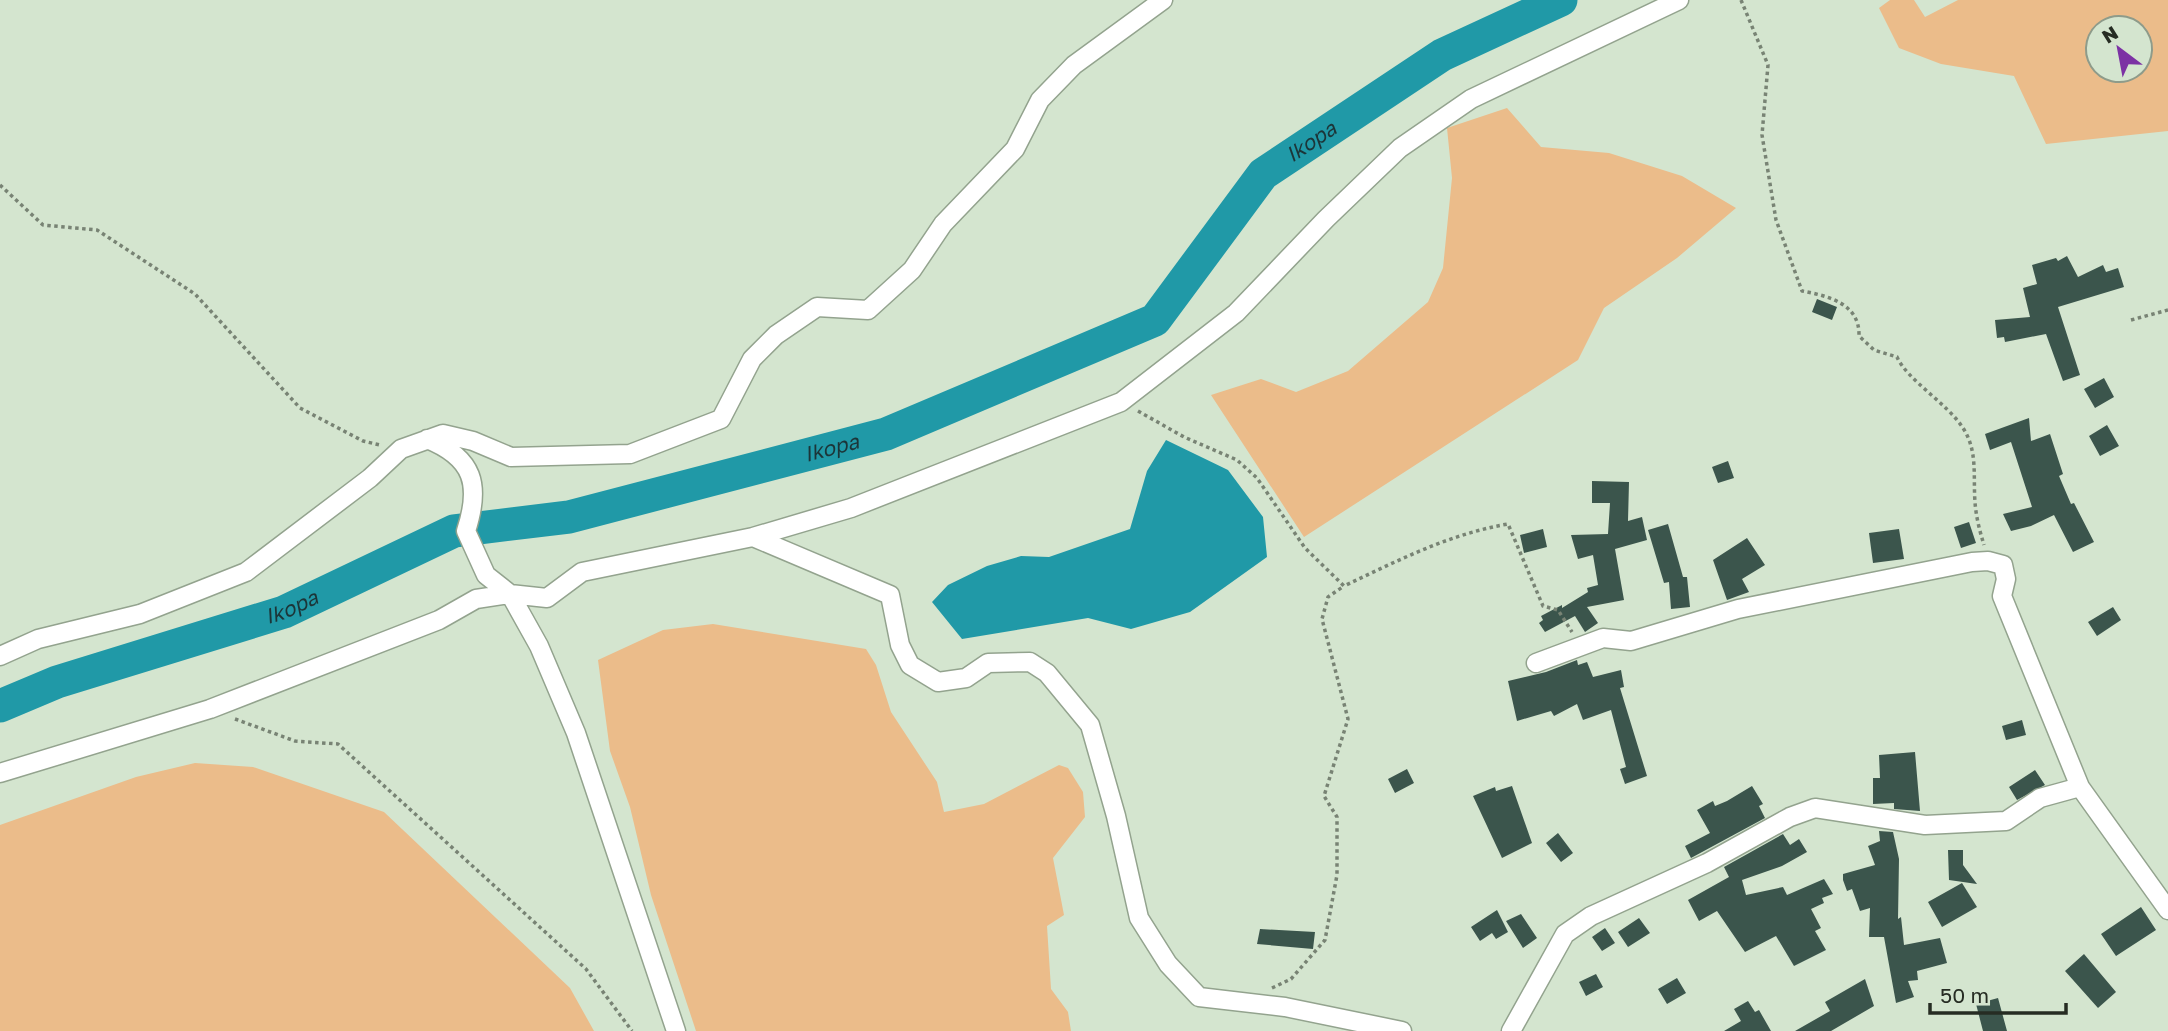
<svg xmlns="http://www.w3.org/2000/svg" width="2168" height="1031" font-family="'Golos Text',sans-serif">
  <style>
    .green { fill: #ebbc8a; fill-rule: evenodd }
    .water { fill: #2099a7 }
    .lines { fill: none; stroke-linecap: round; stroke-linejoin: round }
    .river { stroke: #2099a7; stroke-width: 33 }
    .building { fill: #3b554c }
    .street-casing { stroke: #93a38e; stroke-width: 21 }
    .path { stroke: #788374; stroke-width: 3.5; stroke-dasharray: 3.5 3.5; stroke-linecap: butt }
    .street { stroke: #fff; stroke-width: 18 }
    .labels { text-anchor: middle; stroke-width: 7; stroke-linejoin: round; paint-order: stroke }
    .water-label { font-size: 21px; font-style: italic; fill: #1c3538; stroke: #d4e5cf }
  </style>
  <rect width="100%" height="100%" fill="#d4e5cf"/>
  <!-- green -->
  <path class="green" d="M 1890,0 L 1914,0 L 1925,17 L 1958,0 L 2168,0 L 2168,131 L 2046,144 L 2014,76 L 1941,64 L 1899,48 L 1879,8 ZM 2098,28 L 2140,28 L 2140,70 L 2098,70 Z
    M 1507,108 L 1541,147 L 1609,153 L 1682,176 L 1736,208 L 1677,258 L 1604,308 L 1578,360 L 1304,537 L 1211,395 L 1261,379 L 1296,392 L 1348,371 L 1428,302 L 1443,268 L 1452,178 L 1447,128 Z
    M 713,624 L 866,649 L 876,665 L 891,712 L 937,782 L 944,812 L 984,804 L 1059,765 L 1068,768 L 1083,792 L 1085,817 L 1053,858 L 1064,915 L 1047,926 L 1051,989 L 1068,1012 L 1071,1031 L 696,1031 L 651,895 L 630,807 L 610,751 L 598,660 L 663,630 Z
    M 195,763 L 253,767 L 384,812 L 570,988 L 594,1031 L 0,1031 L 0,825 L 136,777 Z"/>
  <!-- water -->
  <path class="water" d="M 1166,440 L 1228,470 L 1263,517 L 1267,557 L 1190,612 L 1131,629 L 1088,618 L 962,639 L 932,602 L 948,585 L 987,566 L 1021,556 L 1049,557 L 1130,529 L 1147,471 Z"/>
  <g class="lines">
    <!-- river -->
    <path class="river" id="s1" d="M 0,706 L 57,682 L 284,612 L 454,531 L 569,517 L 886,434 L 1155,320 L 1263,174 L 1442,55 L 1561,0"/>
  </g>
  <!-- building -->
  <path class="building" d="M 2067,256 L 2078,277 L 2103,265 L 2106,272 L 2118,268 L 2124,287 L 2058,307 L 2080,375 L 2063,381 L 2046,334 L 2005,342 L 2004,337 L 1997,338 L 1995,320 L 2030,317 L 2023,288 L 2037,284 L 2032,265 L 2056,258 L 2058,261 Z
    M 1817,299 L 1837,307 L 1832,320 L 1812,312 Z
    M 2104,378 L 2114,397 L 2095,408 L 2084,389 Z
    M 2029,418 L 2031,441 L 2050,434 L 2063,474 L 2059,476 L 2071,504 L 2074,503 L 2094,542 L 2073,552 L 2054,515 L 2031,526 L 2011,531 L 2003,514 L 2032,507 L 2011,442 L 1990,450 L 1985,434 Z
    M 2107,425 L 2119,446 L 2100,456 L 2089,436 Z
    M 1728,461 L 1734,478 L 1718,483 L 1712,467 Z
    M 1592,481 L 1629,482 L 1628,521 L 1642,517 L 1647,540 L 1615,549 L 1624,600 L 1587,607 L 1598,623 L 1585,632 L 1575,616 L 1545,632 L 1539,623 L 1543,620 L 1541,616 L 1562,605 L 1562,608 L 1588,592 L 1587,588 L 1598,585 L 1593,555 L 1578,559 L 1571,535 L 1608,534 L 1610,503 L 1592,503 Z
    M 1969,522 L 1976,543 L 1961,548 L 1954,527 Z
    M 1668,524 L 1683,577 L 1687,577 L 1690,607 L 1671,609 L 1669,582 L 1664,583 L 1648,530 Z
    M 1543,529 L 1547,547 L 1524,553 L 1520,535 Z
    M 1899,529 L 1904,559 L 1873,563 L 1869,533 Z
    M 1747,538 L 1765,565 L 1742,579 L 1749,592 L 1727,600 L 1713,560 Z
    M 2113,607 L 2121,620 L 2097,636 L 2088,622 Z
    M 1577,660 L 1578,665 L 1587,662 L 1593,677 L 1621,670 L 1624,687 L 1620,688 L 1647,776 L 1625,784 L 1620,769 L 1626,767 L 1611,710 L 1583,720 L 1577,704 L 1554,716 L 1551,711 L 1517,721 L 1508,681 L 1546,672 Z
    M 2022,720 L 2026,735 L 2006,740 L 2002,726 Z
    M 1915,752 L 1920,811 L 1894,809 L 1894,803 L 1873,804 L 1873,778 L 1880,778 L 1879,755 Z
    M 1407,769 L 1414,783 L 1395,793 L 1388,779 Z
    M 2035,770 L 2045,785 L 2017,800 L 2009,787 Z
    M 1512,786 L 1532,843 L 1502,858 L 1473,796 L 1495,787 L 1496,791 Z
    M 1752,786 L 1763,804 L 1759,806 L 1765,818 L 1691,858 L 1685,846 L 1710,833 L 1697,810 L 1713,801 L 1715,806 L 1727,801 Z
    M 1879,831 L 1893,832 L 1899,859 L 1898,919 L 1901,917 L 1904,945 L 1940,938 L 1947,963 L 1917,971 L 1918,980 L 1908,981 L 1914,997 L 1896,1003 L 1884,937 L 1869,937 L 1870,908 L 1860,911 L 1852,889 L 1847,891 L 1843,880 L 1843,874 L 1875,865 L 1868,846 L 1880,841 Z
    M 1558,833 L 1573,853 L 1561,862 L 1546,843 Z
    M 1783,834 L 1790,845 L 1799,839 L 1807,852 L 1782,866 L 1742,880 L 1746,895 L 1783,887 L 1787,895 L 1824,879 L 1833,894 L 1822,898 L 1824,903 L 1811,909 L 1821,928 L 1815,931 L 1826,950 L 1794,966 L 1776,936 L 1745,952 L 1717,911 L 1699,921 L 1688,900 L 1729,877 L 1724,867 Z
    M 1948,850 L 1963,850 L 1963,865 L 1977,884 L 1949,880 Z
    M 1962,883 L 1977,907 L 1942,927 L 1928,902 Z
    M 2141,907 L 2156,930 L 2116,956 L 2101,934 Z
    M 1497,910 L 1508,932 L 1496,939 L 1492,933 L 1480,941 L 1471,927 Z
    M 1521,914 L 1537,938 L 1523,948 L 1506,921 Z
    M 1639,918 L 1650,933 L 1628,947 L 1618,932 Z
    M 1605,928 L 1615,943 L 1602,951 L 1592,937 Z
    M 1260,929 L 1315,932 L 1313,949 L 1257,944 Z
    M 2084,954 L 2116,992 L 2098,1008 L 2065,971 Z
    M 1596,974 L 1603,987 L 1586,996 L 1579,982 Z
    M 1677,978 L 1686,993 L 1667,1004 L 1658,989 Z
    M 1865,979 L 1874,1006 L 1831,1031 L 1795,1031 L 1830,1011 L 1825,1002 Z
    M 1998,998 L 2007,1031 L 1983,1031 L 1976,1004 Z
    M 1748,1001 L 1755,1012 L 1759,1010 L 1771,1031 L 1724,1031 L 1741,1021 L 1734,1009 Z"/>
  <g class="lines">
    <!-- street casing -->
    <g class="street-casing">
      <path id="street" d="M 427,439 C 474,458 481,485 466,531 L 486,575 L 510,594 L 539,646 L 576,733 L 676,1031
        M 753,537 L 890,595 L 900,645 L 910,665 L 938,682 L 966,678 L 988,663 L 1030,662 L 1047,673 L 1090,725 L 1116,816 L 1139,918 L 1168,964 L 1199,997 L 1285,1007 L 1402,1031
        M 0,656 L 38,639 L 140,614 L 246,572 L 370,478 L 401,449 L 443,434 L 473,441 L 511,457 L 630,454 L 721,419 L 752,359 L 776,335 L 817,307 L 868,310 L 912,270 L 943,224 L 1015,149 L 1040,100 L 1074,65 L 1163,0
        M 1536,663 L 1603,638 L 1631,641 L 1738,609 L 1972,562 L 1988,561 L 2003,565 L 2006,579 L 2002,596 L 2080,787 L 2168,910
        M 0,773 L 210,709 L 439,620 L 476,599 L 510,594 L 547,598 L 582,572 L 753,537 L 851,508 L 1121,402 L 1236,313 L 1326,219 L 1400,148 L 1471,99 L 1679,0
        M 1511,1031 L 1565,934 L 1591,916 L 1707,863 L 1790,817 L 1815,808 L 1925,825 L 2006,821 L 2040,798 L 2080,787"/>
    </g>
    <!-- path -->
    <path class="path" d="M 1741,0 L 1768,65 L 1762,135 L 1776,220 L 1802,291 C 1829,296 1860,304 1859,336 L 1874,350 L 1897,357 C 1907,380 1947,403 1963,428 C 1978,451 1973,476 1975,502 C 1976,517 1980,532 1984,545
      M 0,185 L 43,225 L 97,230 L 195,294 L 300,408 L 363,441 L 380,445
      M 2131,320 L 2168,310
      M 1138,411 L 1184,437 L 1237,460 L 1257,478 L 1305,548 L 1344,586 C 1397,561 1449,534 1508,524 L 1543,606 L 1558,610 L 1572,632
      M 235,719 L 295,741 L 338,744 L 586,969 L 632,1031
      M 1272,988 L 1291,979 L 1325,940 L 1337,875 L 1337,817 L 1324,796 L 1348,719 L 1322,619 L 1328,597 L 1344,586"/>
    <!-- street -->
    <use href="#street" class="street"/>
  </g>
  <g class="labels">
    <!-- water labels -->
    <g class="water-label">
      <text dy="7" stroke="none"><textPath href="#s1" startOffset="1463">Ikopa</textPath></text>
      <text dy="7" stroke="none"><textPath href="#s1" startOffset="875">Ikopa</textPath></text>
      <text dy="7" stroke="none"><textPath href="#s1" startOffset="308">Ikopa</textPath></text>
    </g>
  </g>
  <!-- north arrow -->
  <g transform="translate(2119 49) rotate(328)"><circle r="33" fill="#d4e5cf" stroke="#8e9b8a" stroke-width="2"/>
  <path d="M0-5L12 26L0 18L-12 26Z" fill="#7c32a4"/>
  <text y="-10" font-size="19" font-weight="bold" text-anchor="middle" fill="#262c23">N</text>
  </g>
  <!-- scale -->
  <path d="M1930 1003v10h136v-10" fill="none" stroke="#262c23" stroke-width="3.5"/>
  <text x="1940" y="1003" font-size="21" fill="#262c23" stroke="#d4e5cf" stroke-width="5" paint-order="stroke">50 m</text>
</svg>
